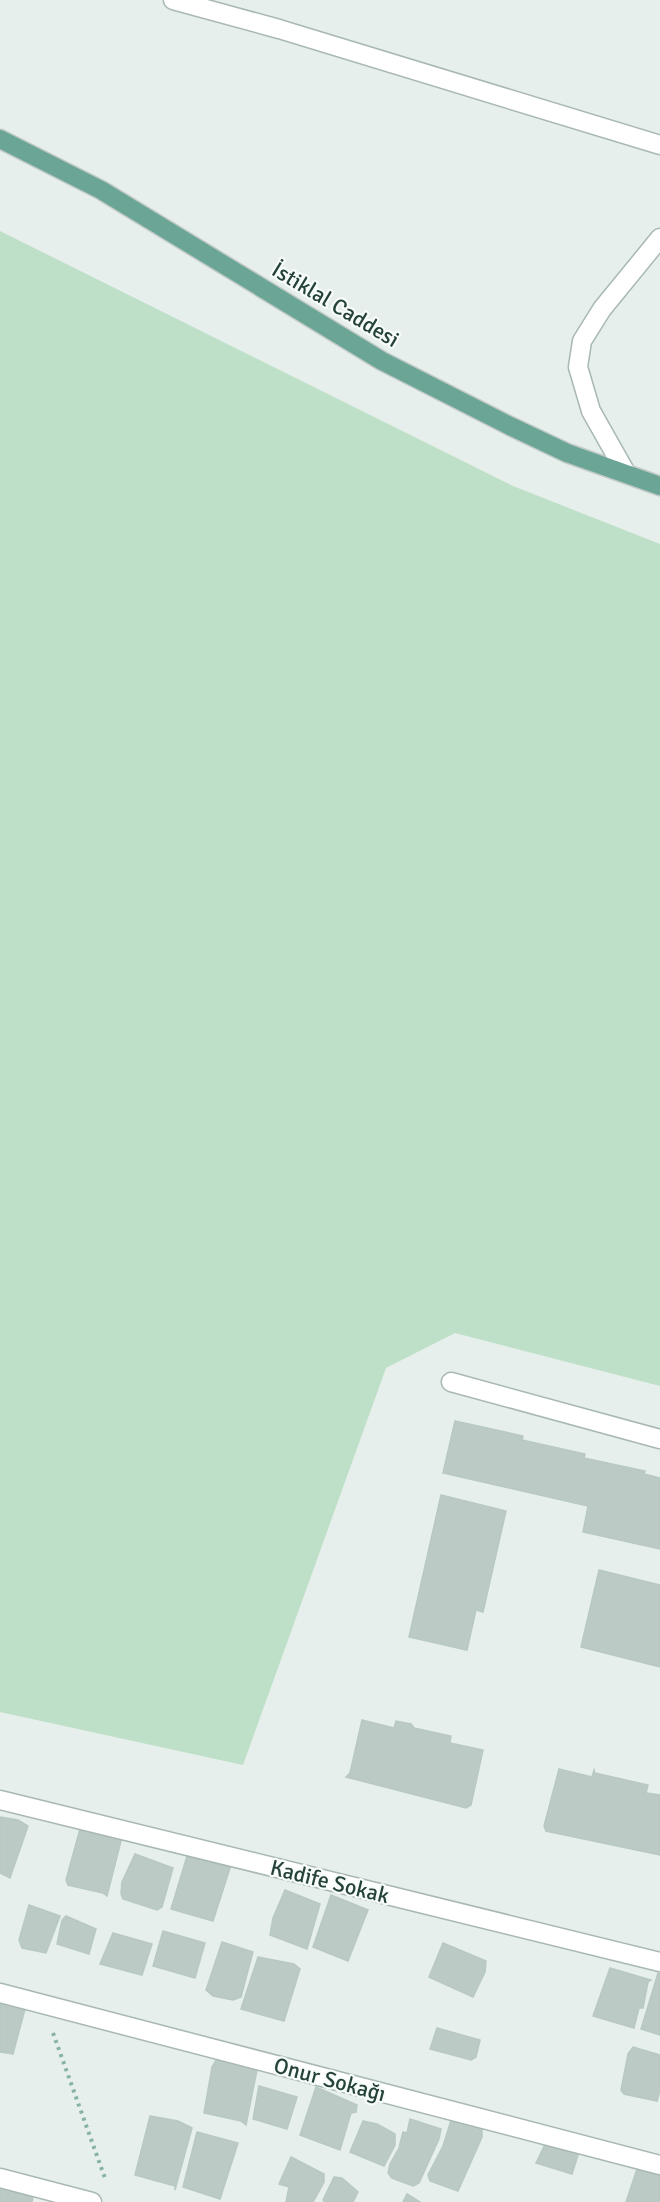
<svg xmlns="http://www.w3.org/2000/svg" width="660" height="2202" font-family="Signika,sans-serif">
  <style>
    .green { fill: #bfe0c8 }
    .building { fill: #bbcac4; stroke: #b8c9c2; stroke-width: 1.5 }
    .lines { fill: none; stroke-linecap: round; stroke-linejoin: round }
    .minor-casing { stroke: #a8b8b2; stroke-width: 21 }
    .major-casing { stroke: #c2cac8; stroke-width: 21 }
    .path { stroke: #86b3a5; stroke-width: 4; stroke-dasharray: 3 4.5; stroke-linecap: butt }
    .minor { stroke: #fff; stroke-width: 18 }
    .major { stroke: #6aa596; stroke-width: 18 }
    .labels { text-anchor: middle; stroke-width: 4.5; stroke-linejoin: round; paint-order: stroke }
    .street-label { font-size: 22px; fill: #24423a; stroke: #f7fbf9 }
  </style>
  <rect width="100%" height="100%" fill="#e6efeb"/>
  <!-- green -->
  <path class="green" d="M 0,231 L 513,486 L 660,544 L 660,1386 L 455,1333 L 386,1368 L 243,1765 L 0,1712 Z"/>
  <!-- building -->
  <path class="building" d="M 455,1421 L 523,1436 L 522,1440 L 585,1454 L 584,1458 L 645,1471 L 644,1474 L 660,1478 L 660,1549 L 583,1532 L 588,1506 L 443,1473 Z
    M 441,1495 L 506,1511 L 483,1612 L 476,1610 L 467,1650 L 409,1637 Z
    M 599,1570 L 660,1585 L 660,1667 L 581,1647 Z
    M 362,1720 L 394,1728 L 396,1721 L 411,1724 L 414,1728 L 451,1736 L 450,1743 L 483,1750 L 471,1805 L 466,1808 L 346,1777 L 350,1773 Z
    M 559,1769 L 592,1777 L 594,1770 L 595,1773 L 648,1785 L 646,1793 L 660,1795 L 660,1855 L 546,1831 L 544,1826 Z
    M 0,1817 L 18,1820 L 28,1826 L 10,1878 L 0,1873 Z
    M 84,1826 L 122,1837 L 107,1896 L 103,1893 L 68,1885 L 66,1880 L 80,1829 Z
    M 188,1853 L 231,1865 L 213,1921 L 171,1909 Z
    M 135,1854 L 173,1868 L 162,1907 L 157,1910 L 123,1899 L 121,1894 L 122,1882 Z
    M 285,1890 L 320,1904 L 307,1949 L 270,1935 L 273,1918 Z
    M 331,1895 L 368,1910 L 348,1961 L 313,1947 Z
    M 29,1905 L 60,1916 L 46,1953 L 22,1948 L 19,1940 Z
    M 66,1916 L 96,1929 L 89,1954 L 57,1944 L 62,1920 Z
    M 163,1931 L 205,1943 L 195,1978 L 153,1966 Z
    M 113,1933 L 152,1944 L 142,1975 L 100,1964 Z
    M 222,1942 L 253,1952 L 241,1997 L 233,2000 L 213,1996 L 206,1990 Z
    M 443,1943 L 486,1961 L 485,1972 L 473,1997 L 429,1977 Z
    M 258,1957 L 294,1964 L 300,1969 L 284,2021 L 241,2009 Z
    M 610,1968 L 651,1980 L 648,1982 L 643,2008 L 639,2008 L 634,2028 L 593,2016 Z
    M 658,1973 L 660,1974 L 660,2035 L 641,2029 Z
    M 0,2002 L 25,2009 L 13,2054 L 0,2052 Z
    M 437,2028 L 480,2040 L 476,2057 L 471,2060 L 430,2049 Z
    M 633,2047 L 660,2055 L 660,2091 L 657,2101 L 624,2094 L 621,2090 L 628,2054 Z
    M 218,2057 L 260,2069 L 257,2070 L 246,2125 L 241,2121 L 204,2113 L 212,2067 Z
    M 259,2086 L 297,2097 L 287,2129 L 253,2119 Z
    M 316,2087 L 357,2105 L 356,2112 L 351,2113 L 340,2150 L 300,2135 Z
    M 150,2116 L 178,2121 L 192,2128 L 175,2190 L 175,2186 L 135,2175 Z
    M 452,2117 L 482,2129 L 482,2137 L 458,2191 L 430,2181 L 428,2175 L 443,2146 Z
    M 410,2119 L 441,2129 L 439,2139 L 419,2183 L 413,2186 L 392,2178 L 388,2173 L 390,2164 L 399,2148 L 403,2132 L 407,2133 Z
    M 363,2121 L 377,2124 L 395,2134 L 395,2145 L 384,2166 L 350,2152 Z
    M 197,2132 L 238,2143 L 220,2199 L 183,2187 Z
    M 549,2136 L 581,2146 L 572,2174 L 536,2163 Z
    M 291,2157 L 324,2174 L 324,2182 L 313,2202 L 286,2202 L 289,2187 L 279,2184 Z
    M 640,2160 L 660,2168 L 660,2202 L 626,2202 Z
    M 334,2177 L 342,2178 L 358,2192 L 353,2202 L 325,2202 L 323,2200 Z
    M 0,2187 L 33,2197 L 32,2202 L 0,2202 Z
    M 407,2194 L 420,2202 L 403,2202 Z"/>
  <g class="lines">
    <!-- minor casing -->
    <g class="minor-casing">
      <path id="minor" d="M 173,0 L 279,29 L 660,145
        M 626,473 L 591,411 L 578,367 L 582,341 L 602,309 L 660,238
        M 451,1382 L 660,1439
        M 0,1800 L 660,1962
        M 0,1993 L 660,2165
        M 0,2178 L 92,2202"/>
    </g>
    <!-- major casing -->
    <g class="major-casing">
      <path id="major" d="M 0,139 L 101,190 L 382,361 L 510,426 L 567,453 L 660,486"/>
    </g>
    <!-- path -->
    <path class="path" d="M 53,2033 L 106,2181"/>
    <!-- minor -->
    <use href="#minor" class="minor"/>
    <!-- major -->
    <use href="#major" class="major"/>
  </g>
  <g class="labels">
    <!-- street labels -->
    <g class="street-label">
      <text transform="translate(336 304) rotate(31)" y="8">İstiklal Caddesi</text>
      <text transform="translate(330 1881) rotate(14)" y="8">Kadife Sokak</text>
      <text transform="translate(330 2079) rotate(15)" y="8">Onur Sokağı</text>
    </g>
  </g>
</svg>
